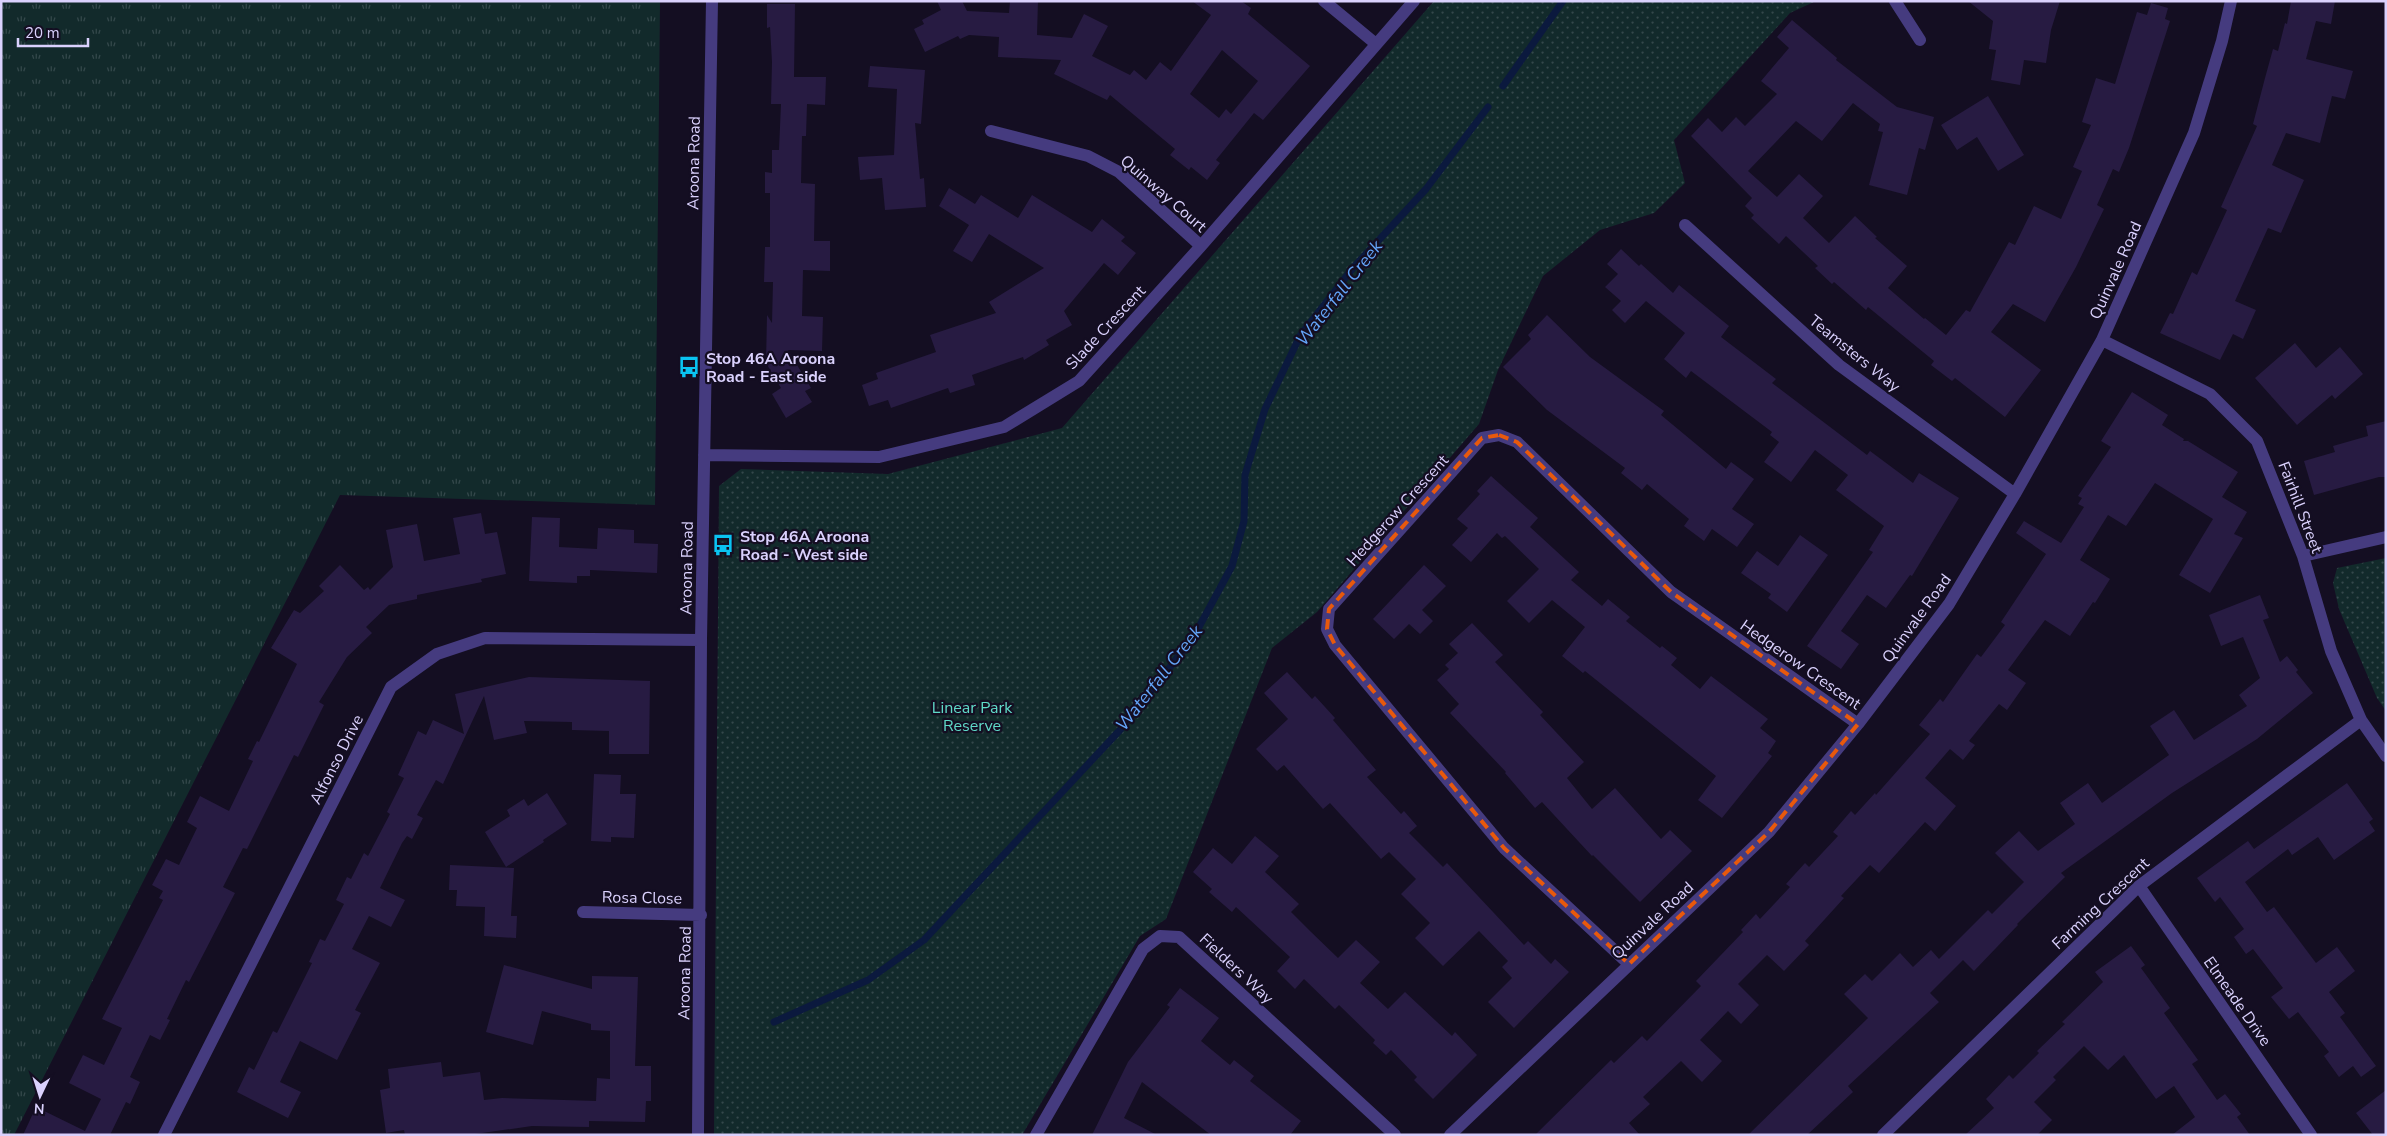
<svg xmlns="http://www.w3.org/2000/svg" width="2387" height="1136" font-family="'Nunito Sans',sans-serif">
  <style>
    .grass { fill: url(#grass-tufts) }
    .park { fill: url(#park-dots) }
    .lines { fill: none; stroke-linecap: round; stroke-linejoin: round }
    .stream { stroke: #0b193e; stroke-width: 7 }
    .building { fill: #271b42; fill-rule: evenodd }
    .minor { stroke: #453b7f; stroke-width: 12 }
    .marked { fill: none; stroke: #e8590c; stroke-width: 4; stroke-dasharray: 10 6; stroke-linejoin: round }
    .labels { text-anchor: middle; stroke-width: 4.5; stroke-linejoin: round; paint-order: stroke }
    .street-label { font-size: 16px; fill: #dad1fd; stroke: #140e22 }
    .poi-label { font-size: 16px; font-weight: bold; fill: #dad1fd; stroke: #140e22; text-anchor: start }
    .park-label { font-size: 16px; fill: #60dac8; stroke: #140e22 }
    .water-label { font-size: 18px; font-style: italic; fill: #64a5f9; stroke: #140e22 }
  </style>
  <defs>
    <pattern id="grass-tufts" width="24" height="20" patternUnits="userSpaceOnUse" patternTransform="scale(1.25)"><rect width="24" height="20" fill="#122a2b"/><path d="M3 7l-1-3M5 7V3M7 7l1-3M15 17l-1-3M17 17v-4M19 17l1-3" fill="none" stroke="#34484b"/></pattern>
    <pattern id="park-dots" width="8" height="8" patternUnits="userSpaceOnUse" patternTransform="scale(1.25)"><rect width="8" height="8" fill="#122a2b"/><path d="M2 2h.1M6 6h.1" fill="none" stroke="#34484b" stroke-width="1.8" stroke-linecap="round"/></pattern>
  </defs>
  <rect width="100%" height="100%" fill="#140e22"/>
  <!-- grass -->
  <path class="grass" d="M 1,1 L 660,1 L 655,505 L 340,495 L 14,1135 L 1,1135 Z"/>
  <!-- park -->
  <path class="park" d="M 1434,1 L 1816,1 L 1790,13 L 1674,140 L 1685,183 L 1654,213 L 1600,230 L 1543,276 L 1498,370 L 1479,424 L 1317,612 L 1272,648 L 1166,919 L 1140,936 L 1022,1135 L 714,1135 L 719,486 L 741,469 L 888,474 L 1062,428 Z
    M 2386,558 L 2386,711 L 2377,698 L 2339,609 L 2333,583 L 2337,568 Z"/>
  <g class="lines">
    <!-- stream -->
    <path class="stream" d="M 1503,86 L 1563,1
      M 774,1022 L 868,980 L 924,940 L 1120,730 L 1193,638 L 1232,566 L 1244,521 L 1245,475 L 1265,409 L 1300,336 L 1353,268 L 1426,189 L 1488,107"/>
  </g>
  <!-- building -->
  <path class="building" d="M 937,1 L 962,1 L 967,11 L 1009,13 L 1010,1 L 1038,1 L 1037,35 L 1072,38 L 1084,14 L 1108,26 L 1092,56 L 1130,75 L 1134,70 L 1146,80 L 1160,62 L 1171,71 L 1211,15 L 1192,1 L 1241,1 L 1251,8 L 1248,14 L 1310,66 L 1263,120 L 1254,113 L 1216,160 L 1220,163 L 1207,180 L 1191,167 L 1189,170 L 1170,155 L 1175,149 L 1110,95 L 1107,100 L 1054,74 L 1061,60 L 998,57 L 999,37 L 969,35 L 960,39 L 958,36 L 925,52 L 914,29 L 924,24 L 922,20 L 941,10 ZM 1222,50 L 1258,81 L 1231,114 L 1226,109 L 1219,118 L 1190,94 Z
    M 1968,1 L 2060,1 L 2051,30 L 2046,63 L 2024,60 L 2020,85 L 1991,80 L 1996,50 L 1989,49 L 1993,21 Z
    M 2291,1 L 2335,1 L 2331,24 L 2316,21 L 2306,59 L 2353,71 L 2345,99 L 2332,96 L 2320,143 L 2286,133 L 2272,165 L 2304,180 L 2281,233 L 2268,228 L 2235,301 L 2256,310 L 2243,339 L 2233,334 L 2220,360 L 2160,333 L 2170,313 L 2173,314 L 2192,272 L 2197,275 L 2227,210 L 2221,207 L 2257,126 L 2253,124 L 2265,78 L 2273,49 L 2278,51 L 2285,23 L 2287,24 Z
    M 2151,3 L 2168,8 L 2165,19 L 2170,21 L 2129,148 L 2119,172 L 2113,169 L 2097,205 L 2104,209 L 2076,267 L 2045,322 L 2013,304 L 1991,332 L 2041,370 L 2005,417 L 1955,378 L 1952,381 L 1931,365 L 1934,361 L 1868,307 L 1866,310 L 1834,282 L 1832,284 L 1815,268 L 1818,266 L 1786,236 L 1779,244 L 1751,218 L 1754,215 L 1745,206 L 1752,198 L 1691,136 L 1708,118 L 1722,132 L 1736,117 L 1745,126 L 1777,94 L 1761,81 L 1789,48 L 1777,37 L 1792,20 L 1837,58 L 1836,60 L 1897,107 L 1934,117 L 1925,150 L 1919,148 L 1907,195 L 1869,185 L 1883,132 L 1878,131 L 1880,124 L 1853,103 L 1822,141 L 1796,121 L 1748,171 L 1777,197 L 1799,174 L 1823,196 L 1803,218 L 1829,243 L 1855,216 L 1877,237 L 1875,238 L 1907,266 L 1888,288 L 1924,319 L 1925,318 L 1946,335 L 1966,310 L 1970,312 L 2009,242 L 2015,245 L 2034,206 L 2061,219 L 2082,171 L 2073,167 L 2091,125 L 2082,122 L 2096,78 L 2115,84 L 2137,12 L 2147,15 Z
    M 767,4 L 795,4 L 794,77 L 826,77 L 825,105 L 807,104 L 806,136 L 802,136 L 801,183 L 815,184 L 814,241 L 830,241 L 830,271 L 803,270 L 802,316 L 823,317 L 822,351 L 788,350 L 811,388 L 805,391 L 812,402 L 786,418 L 772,394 L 781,388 L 766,363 L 767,315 L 772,323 L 773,282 L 764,282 L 765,247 L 770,247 L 770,193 L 765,193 L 765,172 L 772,173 L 772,150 L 779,150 L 781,104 L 771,104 L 772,62 L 770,27 L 767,28 Z
    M 870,66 L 925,70 L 921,124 L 915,123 L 920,179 L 924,178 L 926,207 L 885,210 L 882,178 L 860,180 L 858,157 L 894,155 L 897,89 L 868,87 Z
    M 1988,96 L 2024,155 L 1998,171 L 1977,137 L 1957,150 L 1941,125 Z
    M 949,188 L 975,204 L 981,195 L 1018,218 L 1032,195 L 1092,232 L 1102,219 L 1125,237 L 1121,241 L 1136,253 L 1118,275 L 1104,263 L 1064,311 L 1072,325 L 1046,340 L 1049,345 L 1024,360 L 1023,357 L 972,375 L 975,385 L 950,393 L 948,388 L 891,408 L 888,400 L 869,406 L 862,385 L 878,379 L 876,373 L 936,352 L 930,335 L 996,313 L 989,302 L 1044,268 L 989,234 L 972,262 L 953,251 L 969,225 L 939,206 Z
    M 1621,249 L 1639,266 L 1641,264 L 1673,293 L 1679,285 L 1729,326 L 1721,337 L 1776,379 L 1772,383 L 1867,455 L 1870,451 L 1913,483 L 1919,473 L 1959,498 L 1912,576 L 1910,575 L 1886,608 L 1867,595 L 1841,631 L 1859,644 L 1841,669 L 1807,646 L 1873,552 L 1869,550 L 1884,526 L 1836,490 L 1848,475 L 1815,450 L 1791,482 L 1764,462 L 1779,442 L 1770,435 L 1772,432 L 1691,371 L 1686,378 L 1664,359 L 1685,333 L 1646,301 L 1625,323 L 1612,310 L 1621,301 L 1605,287 L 1618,274 L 1607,264 Z
    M 1547,315 L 1590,357 L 1664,411 L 1661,415 L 1726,469 L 1731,462 L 1754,479 L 1732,509 L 1754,524 L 1737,547 L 1712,529 L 1704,541 L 1684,526 L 1689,519 L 1647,484 L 1642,490 L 1621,473 L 1625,468 L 1547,410 L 1503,367 L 1531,339 L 1528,335 Z
    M 2295,343 L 2316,368 L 2340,347 L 2363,374 L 2335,399 L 2332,395 L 2297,425 L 2255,378 Z
    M 2132,392 L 2168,415 L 2162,425 L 2184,439 L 2183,441 L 2188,441 L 2238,472 L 2222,497 L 2247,512 L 2234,534 L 2243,538 L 2210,593 L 2179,575 L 2213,519 L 2155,483 L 2126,526 L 2108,515 L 2080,560 L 2110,579 L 2095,603 L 2093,602 L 2070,636 L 2045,620 L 2008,670 L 2026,683 L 2007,710 L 1999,704 L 1969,741 L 1975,745 L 1963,760 L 1950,749 L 1925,778 L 1956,806 L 1935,831 L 1925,822 L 1879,873 L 1870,865 L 1841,896 L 1844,898 L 1805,941 L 1809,945 L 1784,971 L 1767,955 L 1738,984 L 1759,1005 L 1741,1024 L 1728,1011 L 1700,1040 L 1722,1061 L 1702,1082 L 1681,1061 L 1643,1097 L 1650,1104 L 1629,1123 L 1640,1135 L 1535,1135 L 1611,1060 L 1614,1063 L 1642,1036 L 1647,1041 L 1701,986 L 1696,981 L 1743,932 L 1741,930 L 1756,914 L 1760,919 L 1790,887 L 1786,884 L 1805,863 L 1809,867 L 1838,836 L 1833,832 L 1851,811 L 1855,815 L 1875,793 L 1876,795 L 1930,734 L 1919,725 L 1940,699 L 1943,702 L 1977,654 L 1981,657 L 2005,625 L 2001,622 L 2046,554 L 2016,533 L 2024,521 L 2061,543 L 2084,507 L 2078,504 L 2082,498 L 2078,496 L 2111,447 L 2101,441 Z
    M 2386,421 L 2386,477 L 2379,477 L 2314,495 L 2304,461 L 2335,452 L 2333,446 L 2368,436 L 2366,426 Z
    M 1491,476 L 1538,518 L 1530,527 L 1579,572 L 1571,580 L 1602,606 L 1608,599 L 1630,617 L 1626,621 L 1660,648 L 1662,646 L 1677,658 L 1671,665 L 1700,689 L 1711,676 L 1768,719 L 1760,728 L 1776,741 L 1768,753 L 1772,756 L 1722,818 L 1698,800 L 1716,776 L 1585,671 L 1583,673 L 1562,656 L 1585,627 L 1552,600 L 1529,623 L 1507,601 L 1539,569 L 1505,536 L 1502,538 L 1497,533 L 1471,562 L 1452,545 L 1468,528 L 1457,519 L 1480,494 L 1477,491 Z
    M 481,513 L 485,534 L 497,532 L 506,574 L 481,579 L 482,582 L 417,595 L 417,599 L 389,605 L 366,627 L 372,633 L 347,657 L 319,702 L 324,705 L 298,757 L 294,755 L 247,849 L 243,848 L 223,887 L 235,893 L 189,982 L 186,980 L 167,1019 L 170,1020 L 160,1040 L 150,1035 L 130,1077 L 140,1082 L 130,1104 L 126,1102 L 110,1135 L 23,1135 L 36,1107 L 85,1131 L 101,1099 L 69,1083 L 83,1055 L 104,1065 L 122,1028 L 102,1019 L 163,900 L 159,898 L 163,891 L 152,885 L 166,859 L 179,865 L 197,828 L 187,822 L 200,796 L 229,811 L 253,761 L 248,759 L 257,741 L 259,742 L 297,664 L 271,648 L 294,610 L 300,613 L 324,591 L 319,586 L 340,565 L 364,590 L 368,587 L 370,590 L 393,567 L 386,530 L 417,524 L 424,561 L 460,554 L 453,518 Z
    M 532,517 L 560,518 L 559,547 L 597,549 L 598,528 L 634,530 L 634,543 L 658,544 L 657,573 L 590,570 L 590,576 L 577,576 L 577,583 L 529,581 Z
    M 1800,535 L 1828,555 L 1787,612 L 1768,598 L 1771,594 L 1741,573 L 1757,551 L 1778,566 Z
    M 1424,565 L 1446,586 L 1422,610 L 1433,621 L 1420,634 L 1409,624 L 1394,639 L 1373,619 Z
    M 2260,595 L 2269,618 L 2263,620 L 2280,662 L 2287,656 L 2298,670 L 2296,672 L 2313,693 L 2257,739 L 2172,793 L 2061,873 L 2065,877 L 2017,924 L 2018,925 L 1974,971 L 1963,960 L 1930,993 L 1939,1002 L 1848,1086 L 1853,1092 L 1807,1135 L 1748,1135 L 1868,1018 L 1844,994 L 1865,974 L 1872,981 L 1900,953 L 1913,967 L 1931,950 L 1939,959 L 1988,910 L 1992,914 L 2024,882 L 1995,853 L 2019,831 L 2038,851 L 2075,824 L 2060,803 L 2088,783 L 2102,803 L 2169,755 L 2150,726 L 2174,710 L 2194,740 L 2247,706 L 2239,695 L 2260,678 L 2243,637 L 2221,646 L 2209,615 Z
    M 1472,623 L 1503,655 L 1495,662 L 1543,712 L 1540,715 L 1584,762 L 1567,778 L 1592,809 L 1615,788 L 1661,839 L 1670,830 L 1692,851 L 1640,902 L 1593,855 L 1592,856 L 1542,802 L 1535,808 L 1505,773 L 1506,772 L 1450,713 L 1459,704 L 1437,680 L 1449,669 L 1445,665 L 1458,653 L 1449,644 Z
    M 1287,672 L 1312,699 L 1315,696 L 1335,718 L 1333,720 L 1376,770 L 1367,777 L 1401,814 L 1404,811 L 1417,826 L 1409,833 L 1443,867 L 1447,863 L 1524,945 L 1528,941 L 1551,964 L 1555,959 L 1569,972 L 1514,1028 L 1488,1002 L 1512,978 L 1502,967 L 1508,961 L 1479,931 L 1443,966 L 1415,938 L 1430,923 L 1401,894 L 1416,879 L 1389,852 L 1381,859 L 1330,803 L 1323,809 L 1284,765 L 1277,771 L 1256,749 L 1288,719 L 1264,693 Z
    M 529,677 L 650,681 L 649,754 L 609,754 L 609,731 L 572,730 L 572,722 L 524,721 L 527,733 L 494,740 L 484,696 L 443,784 L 436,780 L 417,815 L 423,818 L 412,839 L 407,836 L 402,843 L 380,888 L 405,900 L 391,927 L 369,916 L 352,949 L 380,963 L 355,1010 L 361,1013 L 337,1060 L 300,1041 L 280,1082 L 301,1092 L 288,1118 L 237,1092 L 249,1067 L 254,1070 L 273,1031 L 277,1033 L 312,963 L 309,962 L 320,939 L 325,941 L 344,904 L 336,900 L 347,877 L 351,879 L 364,853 L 368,856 L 390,814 L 387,812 L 404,778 L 398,775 L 418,731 L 426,735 L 433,720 L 464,734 L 455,694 Z
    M 594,774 L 621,775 L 620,794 L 636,794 L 634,838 L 611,837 L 611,842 L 591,841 Z
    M 2347,783 L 2373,819 L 2369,822 L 2375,831 L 2334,860 L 2318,837 L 2292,855 L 2288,849 L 2245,882 L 2267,912 L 2274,907 L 2316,963 L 2337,947 L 2355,971 L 2329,992 L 2345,1013 L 2340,1017 L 2376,1066 L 2361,1077 L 2353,1066 L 2339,1077 L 2324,1056 L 2329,1052 L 2298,1012 L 2289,1019 L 2271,997 L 2283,988 L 2253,949 L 2246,954 L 2234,937 L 2244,929 L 2220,897 L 2215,902 L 2197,878 L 2248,841 L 2254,849 Z
    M 547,793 L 567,824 L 543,840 L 544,842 L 506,867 L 485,832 L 510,816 L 507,810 L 524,799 L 528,806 Z
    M 1255,836 L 1279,856 L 1265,872 L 1299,904 L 1291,912 L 1310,931 L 1338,958 L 1356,940 L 1380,962 L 1360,983 L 1388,1009 L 1405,992 L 1452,1036 L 1455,1032 L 1477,1055 L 1433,1099 L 1414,1080 L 1417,1077 L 1391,1050 L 1386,1055 L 1373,1043 L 1375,1040 L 1339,1005 L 1335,1009 L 1304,979 L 1295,989 L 1277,971 L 1290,957 L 1236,907 L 1232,912 L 1209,892 L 1212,889 L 1193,872 L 1213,848 L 1232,864 Z
    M 450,865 L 514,868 L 511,916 L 517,916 L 516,938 L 484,936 L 485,907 L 456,906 L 457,890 L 449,890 Z
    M 2131,946 L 2145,965 L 2141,968 L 2170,1008 L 2164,1013 L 2198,1060 L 2192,1064 L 2217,1100 L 2225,1094 L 2241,1114 L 2237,1117 L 2250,1135 L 2172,1135 L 2195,1117 L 2174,1086 L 2156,1099 L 2124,1055 L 2108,1070 L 2084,1046 L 2053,1077 L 2056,1080 L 2034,1102 L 2052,1120 L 2037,1135 L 1965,1135 L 1994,1108 L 1986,1099 L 2009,1075 L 2013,1079 L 2039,1053 L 2037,1051 L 2065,1024 L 2062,1022 L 2103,982 L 2095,972 Z
    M 504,965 L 592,989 L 592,976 L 638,977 L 635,1066 L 651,1066 L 651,1101 L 646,1101 L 645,1122 L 589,1121 L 589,1127 L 532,1126 L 468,1135 L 405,1135 L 404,1130 L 386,1133 L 380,1090 L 390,1088 L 388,1069 L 441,1062 L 443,1077 L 480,1072 L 484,1100 L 502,1098 L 596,1101 L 597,1078 L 610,1079 L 610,1031 L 591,1030 L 591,1024 L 542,1011 L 533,1045 L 486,1032 Z
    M 1180,988 L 1219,1018 L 1201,1041 L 1230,1065 L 1234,1060 L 1254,1076 L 1250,1081 L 1301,1121 L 1290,1135 L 1211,1135 L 1142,1082 L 1124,1118 L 1157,1135 L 1092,1135 L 1128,1062 L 1170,1007 L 1167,1005 Z
    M 2386,1090 L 2386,1135 L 2373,1135 L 2356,1113 Z"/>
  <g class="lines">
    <!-- minor -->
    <path class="minor" d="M 1324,1 L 1376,44
      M 1895,1 L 1920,40
      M 991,131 L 1088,156 L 1119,172 L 1201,246
      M 1685,225 L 1839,365 L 2015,494
      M 2102,340 L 2210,394 L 2257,441 L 2303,556 L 2331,651 L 2361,720 L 2386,756
      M 704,455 L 879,457 L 1004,427 L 1079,381 L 1201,246 L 1414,1
      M 2303,556 L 2386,537
      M 2139,886 L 2311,1135
      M 583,912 L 701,915
      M 1629,964 L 1504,848 L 1335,645 L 1327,629 L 1329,609 L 1482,438 L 1499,435 L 1517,442 L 1671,592 L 1858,724
      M 164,1135 L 391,687 L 437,654 L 485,638 L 701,640
      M 698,1135 L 701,640 L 712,1
      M 1036,1135 L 1143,949 L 1160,936 L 1179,937 L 1395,1135
      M 1450,1135 L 1769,832 L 1858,724 L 1949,604 L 2015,494 L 2102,340 L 2194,133 L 2222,41 L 2231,1
      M 1883,1135 L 2139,886 L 2361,720"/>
  </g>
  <!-- marked area -->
  <path class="marked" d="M 1499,435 L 1517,442 L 1671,592 L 1858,724 L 1769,832 L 1629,964 L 1504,848 L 1335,645 L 1327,629 L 1329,609 L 1482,438 Z"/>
  <!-- icons -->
  <defs>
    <g id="bus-bare" transform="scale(1.725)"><path d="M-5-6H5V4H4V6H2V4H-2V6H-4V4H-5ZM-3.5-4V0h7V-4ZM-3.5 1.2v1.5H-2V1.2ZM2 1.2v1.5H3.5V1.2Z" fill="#0ac3f1" stroke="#140e22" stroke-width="2.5" paint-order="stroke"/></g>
  </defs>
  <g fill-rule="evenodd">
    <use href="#bus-bare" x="689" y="367"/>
    <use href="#bus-bare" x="723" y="545"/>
  </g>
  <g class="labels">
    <!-- street labels -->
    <g class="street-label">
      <text transform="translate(693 163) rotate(-89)" y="6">Aroona Road</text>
      <text transform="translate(1164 193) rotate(41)" y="6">Quinway Court</text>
      <text transform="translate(2115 270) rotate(-66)" y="6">Quinvale Road</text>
      <text transform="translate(1105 327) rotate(-47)" y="6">Slade Crescent</text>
      <text transform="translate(1855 353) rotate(39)" y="6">Teamsters Way</text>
      <text transform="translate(2301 507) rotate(69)" y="6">Fairhill Street</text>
      <text transform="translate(1397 510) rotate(-48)" y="6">Hedgerow Crescent</text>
      <text transform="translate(686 568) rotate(-89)" y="6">Aroona Road</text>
      <text transform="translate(1916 618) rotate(-54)" y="6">Quinvale Road</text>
      <text transform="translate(1801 664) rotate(35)" y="6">Hedgerow Crescent</text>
      <text transform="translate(336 759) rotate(-63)" y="6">Alfonso Drive</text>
      <text transform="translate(642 897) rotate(1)" y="6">Rosa Close</text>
      <text transform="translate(2100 903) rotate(-43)" y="6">Farming Crescent</text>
      <text transform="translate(1652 920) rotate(-43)" y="6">Quinvale Road</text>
      <text transform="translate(1237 968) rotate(43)" y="6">Fielders Way</text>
      <text transform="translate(684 973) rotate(-89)" y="6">Aroona Road</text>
      <text transform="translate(2238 1001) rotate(55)" y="6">Elmeade Drive</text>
    </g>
    <!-- poi labels -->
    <g class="poi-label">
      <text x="706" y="364">Stop 46A Aroona<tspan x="706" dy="18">Road - East side</tspan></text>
      <text x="740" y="542">Stop 46A Aroona<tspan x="740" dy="18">Road - West side</tspan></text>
    </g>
    <!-- park labels -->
    <g class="park-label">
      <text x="972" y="713">Linear Park<tspan x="972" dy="18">Reserve</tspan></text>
    </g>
    <!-- water labels -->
    <g class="water-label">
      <text transform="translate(1339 293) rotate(-52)" y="6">Waterfall Creek</text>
      <text transform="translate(1159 678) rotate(-52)" y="6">Waterfall Creek</text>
    </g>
  </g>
  <!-- border -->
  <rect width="2387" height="1136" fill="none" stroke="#dad1fd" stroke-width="5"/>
  <!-- north arrow -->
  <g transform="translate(40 1096) rotate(184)" stroke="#140e22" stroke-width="4" paint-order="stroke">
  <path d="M0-4L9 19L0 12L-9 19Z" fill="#dad1fd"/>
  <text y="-8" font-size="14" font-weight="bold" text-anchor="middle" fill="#dad1fd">N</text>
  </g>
  <!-- scale -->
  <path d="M18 38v8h70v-8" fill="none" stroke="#dad1fd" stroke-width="2.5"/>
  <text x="25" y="38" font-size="15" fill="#dad1fd" stroke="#140e22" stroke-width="4" paint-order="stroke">20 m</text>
</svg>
